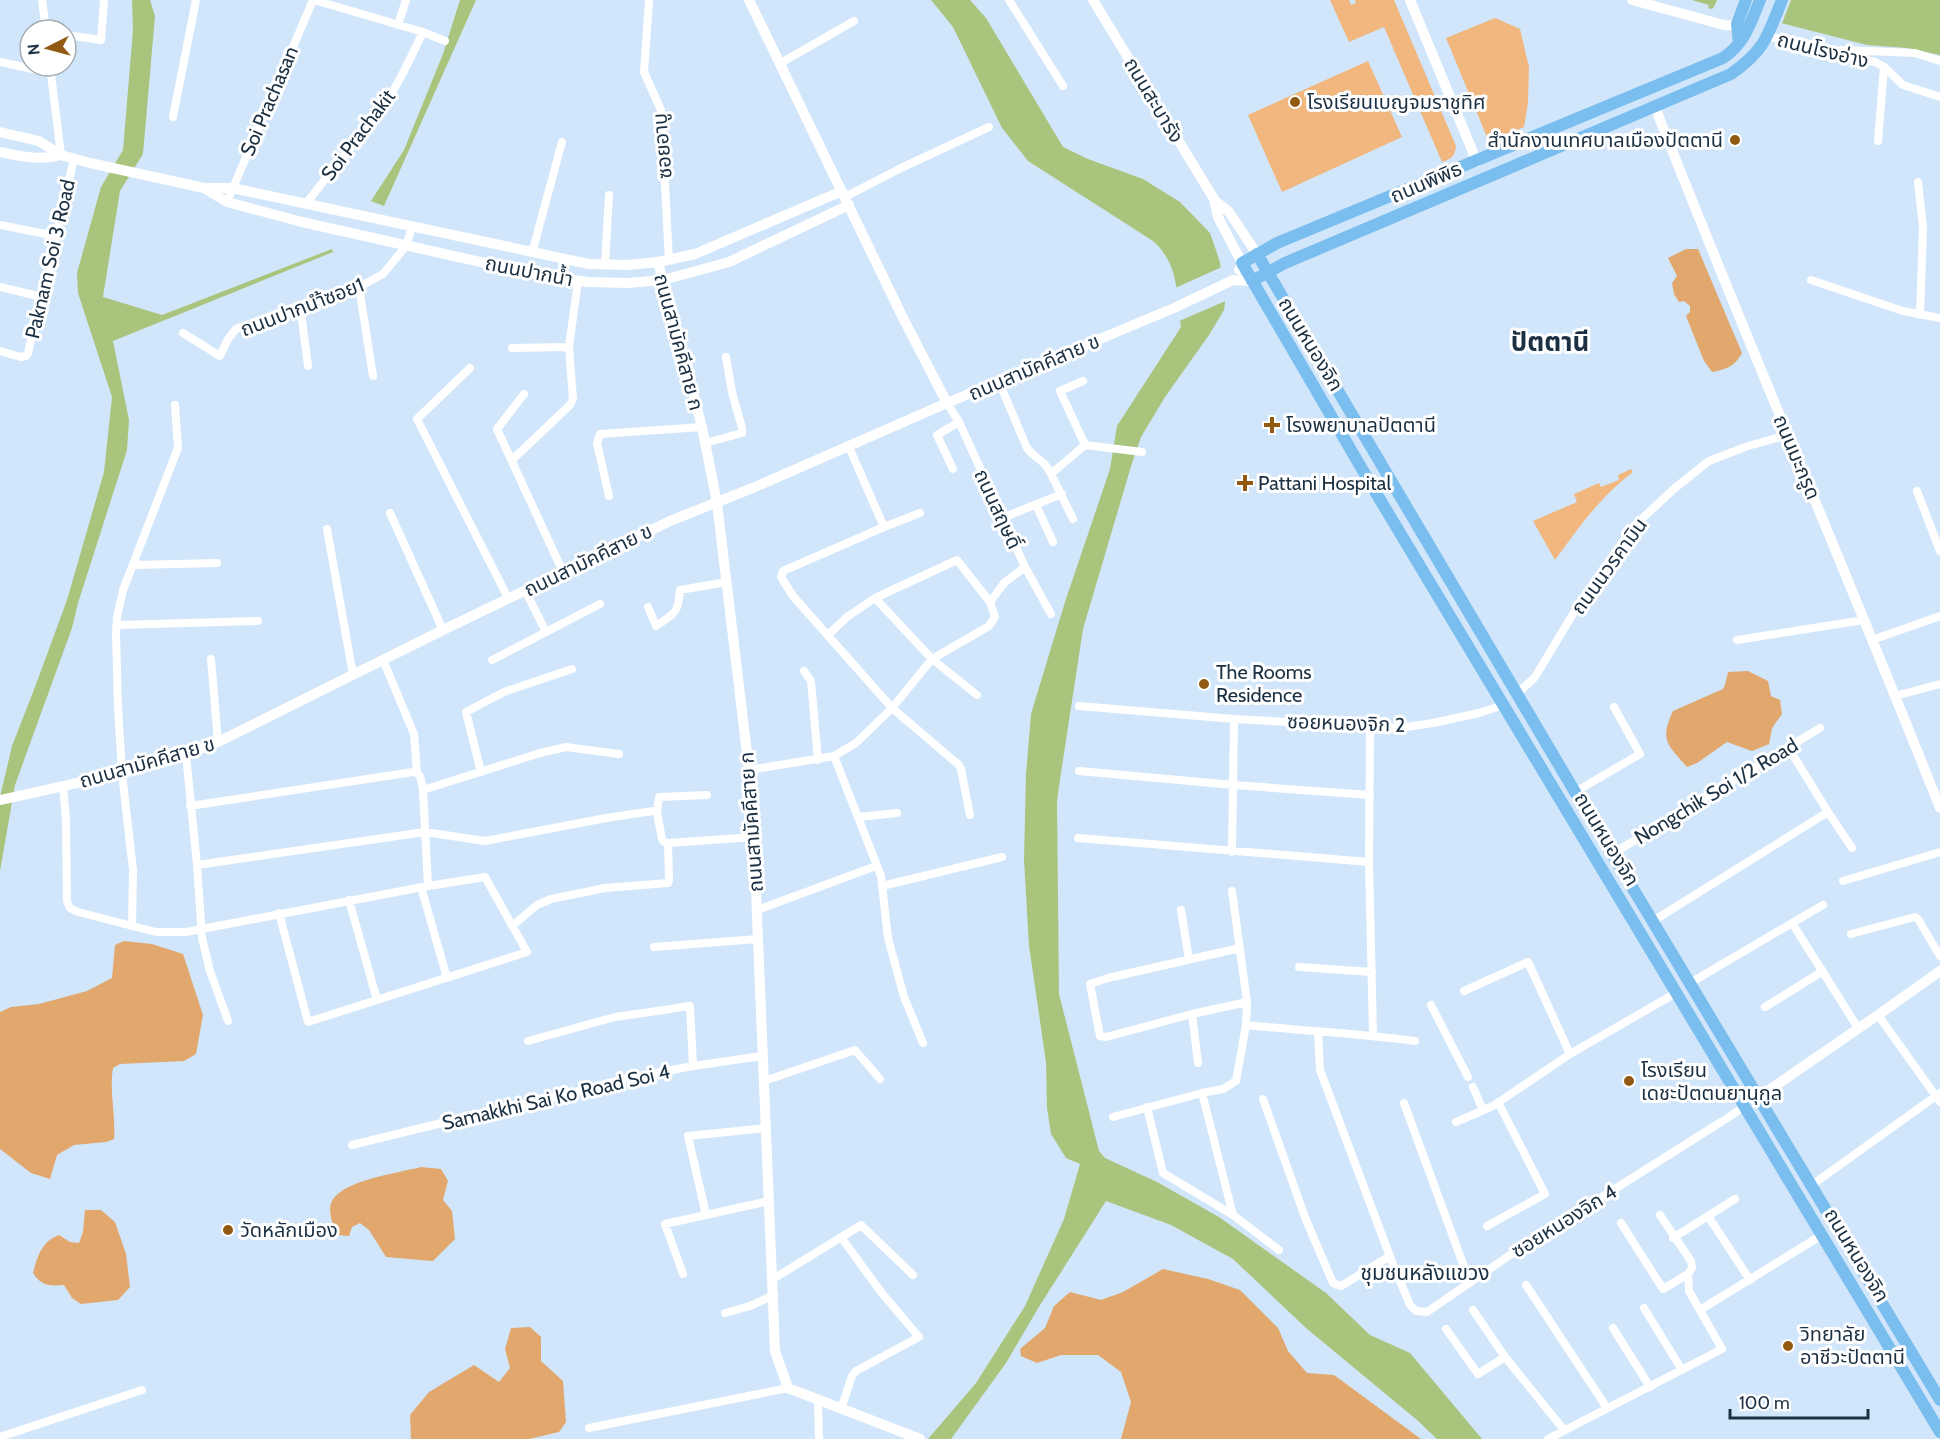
<svg xmlns="http://www.w3.org/2000/svg" width="1940" height="1439" font-family="Cabin,'Noto Sans Thai',sans-serif">
  <style>
    .green { fill: #f1b77e }
    .forest { fill: #e1a76d }
    .water { fill: #a9c47c }
    .pier { fill: #d1e6fa }
    .lines { fill: none; stroke-linecap: round; stroke-linejoin: round }
    .street { stroke: #fff; stroke-width: 8 }
    .secondary { stroke: #fff; stroke-width: 10 }
    .primary { stroke: #79beee; stroke-width: 12 }
    .poi-dot { fill: #915912; stroke: #fff; stroke-width: 2 }
    .labels { text-anchor: middle; stroke-width: 6; stroke-linejoin: round; paint-order: stroke }
    .street-label { font-size: 20px; fill: #1b3043; stroke: #fff }
    .poi-label { font-size: 20px; fill: #1b3043; stroke: #fff; text-anchor: start }
    .neighbourhood-label { font-size: 21px; fill: #1b3043; stroke: #fff }
    .district-label { font-size: 26px; font-weight: bold; fill: #1b3043; stroke: #fff }
  </style>
  <rect width="100%" height="100%" fill="#d1e6fa"/>
  <!-- green -->
  <path class="green" d="M 1330,0 L 1349,0 L 1351,5 L 1356,3 L 1355,0 L 1394,0 L 1456,146 C 1455,157 1451,159 1442,162 L 1384,27 L 1349,42 Z
    M 1495,18 L 1520,29 L 1529,67 L 1528,103 L 1524,127 L 1489,142 L 1446,38 Z
    M 1368,61 L 1402,137 L 1282,192 L 1248,115 Z
    M 1631,469 L 1633,472 C 1600,497 1579,527 1555,560 L 1533,521 L 1577,502 L 1574,494 L 1599,483 L 1601,487 L 1619,480 L 1618,475 Z"/>
  <!-- forest -->
  <path class="forest" d="M 1686,249 L 1698,249 L 1742,353 C 1734,367 1727,369 1712,372 L 1704,361 L 1686,316 L 1690,312 L 1690,306 L 1684,301 L 1679,302 L 1674,294 L 1672,283 L 1677,276 L 1668,258 Z
    M 1748,671 L 1768,681 L 1771,696 L 1780,700 L 1782,714 L 1772,728 L 1769,744 L 1752,751 L 1727,742 L 1697,763 L 1687,767 C 1668,745 1659,741 1673,711 L 1723,689 L 1725,685 L 1728,672 Z
    M 124,941 L 152,944 L 183,954 L 203,1015 L 196,1054 L 184,1061 L 120,1064 L 113,1068 C 109,1092 116,1115 114,1139 L 106,1142 L 74,1145 L 57,1155 L 50,1179 L 31,1173 L 0,1149 L 0,1012 L 11,1007 L 39,1004 L 87,991 L 112,978 L 115,945 Z
    M 421,1167 L 441,1169 L 448,1181 L 443,1200 L 452,1211 L 455,1239 L 433,1261 L 386,1257 L 369,1230 L 360,1223 L 352,1227 L 349,1236 L 337,1235 C 333,1226 328,1212 331,1203 C 340,1180 399,1173 421,1167 Z
    M 85,1210 L 101,1210 L 115,1222 L 126,1254 L 130,1287 L 118,1300 L 81,1304 L 72,1298 L 64,1285 C 50,1286 41,1286 33,1273 C 37,1257 42,1241 59,1235 L 70,1242 L 79,1243 L 83,1232 Z
    M 1163,1269 L 1208,1279 L 1240,1290 L 1278,1328 L 1288,1351 L 1307,1373 L 1334,1375 L 1421,1439 L 1121,1439 L 1131,1402 L 1121,1372 L 1098,1355 L 1061,1355 L 1037,1363 L 1021,1356 L 1020,1349 L 1045,1328 L 1054,1306 L 1070,1292 L 1101,1300 L 1123,1292 Z
    M 530,1327 L 541,1337 L 541,1361 L 563,1381 L 566,1422 L 559,1432 L 529,1439 L 411,1439 L 410,1415 L 429,1392 L 474,1365 L 499,1382 L 510,1368 L 505,1349 L 511,1328 Z"/>
  <!-- water -->
  <path class="water" d="M 132,0 L 150,0 L 155,16 L 143,154 L 120,191 L 103,297 L 162,315 L 332,249 L 333,252 L 113,341 L 129,420 L 127,450 L 78,603 L 72,628 L 15,785 L 0,871 L 0,797 L 12,746 L 35,687 L 67,600 L 104,472 L 112,397 L 78,293 L 77,273 L 101,187 L 123,150 L 133,30 Z
    M 460,0 L 476,0 L 384,206 L 371,201 L 404,150 L 443,54 Z
    M 931,0 L 970,0 L 986,18 L 1063,147 L 1088,159 L 1143,179 L 1180,202 L 1210,233 L 1220,262 L 1225,303 L 1224,310 L 1209,335 L 1165,397 L 1141,437 L 1132,463 L 1083,629 L 1059,786 L 1057,802 L 1059,994 L 1099,1151 L 1105,1158 L 1157,1182 L 1219,1217 L 1326,1293 L 1370,1335 L 1410,1353 L 1482,1439 L 1437,1439 L 1417,1420 L 1306,1328 L 1233,1259 L 1171,1225 L 1106,1201 L 1037,1310 L 1006,1363 L 951,1439 L 928,1439 L 976,1383 L 1025,1306 L 1064,1219 L 1080,1164 L 1066,1158 L 1051,1134 L 1047,1108 L 1046,1062 L 1029,946 L 1024,860 L 1026,775 L 1031,714 L 1065,602 L 1110,469 L 1117,426 L 1181,327 C 1177,295 1179,264 1153,241 L 1028,161 L 1002,128 L 953,27 Z
    M 1692,0 L 1940,0 L 1940,55 L 1907,48 L 1867,45 L 1715,6 L 1712,9 L 1708,8 L 1709,5 Z"/>
  <!-- pier -->
  <path class="pier" d="M 1717,0 L 1791,0 L 1781,26 L 1716,9 L 1712,12 Z
    M 1224,266 L 1228,300 L 1177,322 L 1173,289 Z"/>
  <g class="lines">
    <!-- street -->
    <path class="street" d="M 42,0 L 46,30
      M 314,0 L 423,32 L 445,41
      M 649,0 L 644,72 L 661,110 L 669,260
      M 1009,0 L 1063,86
      M 398,25 L 406,0
      M 66,35 L 101,40 L 104,0
      M 1767,36 L 1875,62 L 1884,67 L 1903,85 L 1940,97
      M 1841,50 L 1915,53 L 1940,61
      M 0,62 L 51,73
      M 779,64 L 854,21
      M 50,66 L 61,155
      M 173,117 L 196,0
      M 1878,141 L 1884,67
      M 1918,182 L 1923,227 L 1920,315
      M 845,197 L 901,168 L 989,127
      M 227,202 L 313,0
      M 306,204 C 328,174 353,146 376,117 C 395,92 409,61 423,32
      M 0,225 L 56,236
      M 532,253 L 562,142
      M 605,264 L 609,195
      M 1811,280 L 1903,311 L 1940,318
      M 0,287 L 42,297
      M 359,287 L 373,376
      M 300,305 L 308,366
      M 183,333 L 220,356 L 228,339 L 236,329 L 300,305 L 359,287 L 383,274 L 406,246 L 412,227
      M 512,348 L 569,347
      M 0,351 L 21,357 L 26,356 L 28,353 L 74,159
      M 470,368 L 417,419 L 508,598
      M 1083,381 L 1060,391 L 1085,445
      M 999,382 L 1027,448 C 1036,460 1043,458 1051,474 L 1085,445 L 1142,452
      M 524,394 L 497,429 L 563,572
      M 947,403 L 959,422 L 1025,567 L 1051,614
      M 705,443 L 742,433 L 742,428 L 732,392 L 726,357
      M 849,447 L 884,527
      M 512,460 L 570,405 L 573,399 L 569,347 L 578,281
      M 953,469 L 937,435 L 959,422
      M 1051,474 L 1073,519
      M 1917,491 L 1940,551
      M 609,496 L 597,443 L 600,434 L 702,427
      M 1036,505 L 1053,542
      M 390,513 L 443,630
      M 920,513 L 884,527 L 783,571 L 781,577 L 793,596 L 892,708 L 959,765 L 961,769 L 970,815
      M 1002,518 L 1062,494
      M 327,529 L 353,675
      M 133,565 L 217,563
      M 525,590 L 546,632
      M 875,598 L 932,659 L 977,695
      M 648,607 L 656,626 C 675,613 678,614 680,590 L 727,582
      M 117,625 L 258,621
      M 828,635 L 847,617 L 875,598 L 957,560 L 990,602
      M 1737,640 L 1864,620
      M 1872,640 L 1940,616
      M 211,659 L 218,742
      M 383,660 L 414,734 L 417,773 L 420,776 L 423,790 L 428,886
      M 492,660 L 600,604
      M 804,671 L 811,681 L 818,760
      M 1517,694 L 1535,677 L 1579,604 L 1633,527 L 1675,488 L 1709,461 L 1748,446 L 1788,435
      M 1895,696 L 1940,684
      M 1079,706 L 1234,719 L 1400,728 L 1433,723 L 1479,713 L 1504,705
      M 1370,726 L 1369,862 L 1373,1035
      M 1788,747 L 1828,812 L 1852,848
      M 186,755 L 197,865 L 202,938 L 210,971 L 228,1021
      M 834,756 L 881,876 L 888,938 L 904,997 L 923,1043
      M 749,770 L 834,756 L 856,743 L 892,708 L 932,659 L 989,626 L 995,617 L 990,602 L 1004,583 L 1025,567
      M 1079,771 L 1234,785 L 1370,795
      M 481,772 L 466,712 L 504,692 L 572,669
      M 63,786 L 66,820 L 67,901 L 70,908 L 78,912 L 156,932 L 186,932 L 428,886 L 485,877 L 527,952 L 308,1022 L 279,913
      M 423,790 L 540,753 L 566,747 L 619,754
      M 1575,792 L 1640,754 L 1614,707
      M 190,806 L 413,772 L 417,773
      M 657,813 L 659,797 L 707,795
      M 858,817 L 897,813
      M 1078,838 L 1369,862
      M 668,843 L 754,837
      M 1232,852 L 1234,719
      M 1612,854 L 1820,728
      M 197,865 L 425,832 L 485,841 L 606,818 L 653,811 L 657,813 L 662,839 L 664,842 L 668,843 L 669,880 L 668,883 L 605,888 L 551,899 L 537,905 L 512,926
      M 1843,881 L 1940,852
      M 882,886 L 1002,857
      M 421,887 L 447,978
      M 349,900 L 377,1000
      M 757,910 L 876,866
      M 1181,910 L 1189,959
      M 1653,921 L 1828,812
      M 1792,923 L 1858,1028
      M 132,926 L 133,870 L 122,773 L 118,707 L 116,635 L 117,617 L 123,590 L 178,448 L 175,405
      M 1851,934 L 1915,917 L 1918,919 L 1940,956
      M 654,947 L 758,939
      M 1240,948 L 1108,978 L 1090,984 L 1100,1036 L 1106,1037 L 1192,1014 L 1247,1002
      M 1299,967 L 1372,972
      M 1690,983 L 1823,905
      M 1464,991 L 1528,962 L 1570,1054
      M 1431,1005 L 1468,1077
      M 1765,1007 L 1823,971
      M 675,1008 L 690,1006 L 693,1066
      M 1192,1014 L 1198,1063
      M 1878,1015 L 1940,1102
      M 1246,1025 C 1302,1031 1359,1033 1415,1041
      M 1318,1032 L 1320,1070 L 1392,1262 L 1410,1305 L 1416,1311 L 1427,1312 L 1507,1257 L 1721,1122
      M 528,1041 L 615,1017 L 671,1009
      M 764,1081 L 855,1050 L 880,1079
      M 1473,1087 L 1483,1110
      M 1202,1093 L 1233,1215
      M 1263,1099 L 1306,1220 L 1333,1283 L 1341,1286 L 1390,1256
      M 1404,1103 L 1470,1283
      M 1147,1107 L 1163,1173 L 1233,1215 L 1279,1250
      M 1113,1117 L 1202,1093 L 1223,1089 L 1236,1081 L 1246,1025 L 1247,1002 L 1232,891
      M 1726,1119 L 1745,1106
      M 1456,1122 L 1493,1106 L 1570,1054 L 1676,993
      M 352,1145 L 470,1116 L 531,1103 L 624,1079 L 693,1066 L 762,1056
      M 1812,1185 L 1940,1093
      M 706,1215 L 688,1136 L 766,1128
      M 1708,1216 L 1750,1280
      M 1621,1223 L 1663,1289 L 1688,1274
      M 1487,1226 L 1545,1194 L 1498,1102
      M 1673,1238 L 1735,1199
      M 683,1274 L 665,1224 L 769,1201
      M 773,1279 L 861,1225 L 913,1275
      M 1526,1285 L 1607,1408
      M 1644,1308 L 1682,1370
      M 1473,1310 L 1505,1357 L 1564,1430
      M 1700,1310 L 1822,1235
      M 725,1313 L 750,1306 L 774,1295
      M 1613,1328 L 1650,1387
      M 1446,1329 L 1478,1374 L 1505,1357
      M 818,1399 L 819,1439
      M 841,1409 L 852,1376 L 856,1371 L 919,1337 L 881,1292 L 841,1237
      M 589,1428 L 788,1388
      M 0,1437 L 142,1390
      M 1548,1439 L 1722,1349 L 1689,1291 L 1688,1274 L 1692,1268 L 1691,1261 L 1660,1215"/>
    <!-- secondary -->
    <path class="secondary" d="M 749,0 L 903,318 L 947,403
      M 1093,0 L 1214,199 L 1218,217 L 1242,263 L 1239,270
      M 1410,0 L 1477,162
      M 1632,0 L 1724,25 L 1737,26
      M 1655,107 C 1747,342 1847,573 1940,808
      M 0,132 L 39,141 L 61,155 L 90,163 L 204,188 L 232,188 L 589,264 L 627,265 L 658,262 L 695,254 L 842,191
      M 0,152 C 21,156 40,161 61,155
      M 204,188 L 227,202 L 302,222 L 525,272 L 587,282 L 628,283 L 663,280 L 729,262 L 849,205
      M 1214,200 L 1229,212 L 1257,254
      M 658,262 L 702,427 L 717,503 L 749,770 L 755,867 L 775,1351 L 788,1388 L 920,1439
      M 0,800 L 122,773 L 174,759 L 218,742 L 443,630 L 670,521 L 755,487 L 947,403 L 1174,308 L 1233,280 L 1252,281
      M 1759,1097 L 1878,1015 L 1940,971"/>
    <!-- primary -->
    <path class="primary" d="M 1760,0 C 1750,24 1745,43 1723,58 L 1277,243 L 1242,263 L 1376,493 L 1940,1432
      M 1739,43 L 1737,24 L 1746,0
      M 1257,254 L 1575,792 L 1940,1400
      M 1252,281 L 1285,263 L 1731,74 C 1765,50 1767,37 1782,0"/>
  </g>
  <!-- markers -->
  <g class="poi-dot">
    <circle cx="1295" cy="102" r="6"/>
    <circle cx="1735" cy="140" r="6"/>
    <path d="M1269 416h6v6h6v6h-6v6h-6v-6h-6v-6h6z"/>
    <path d="M1242 474h6v6h6v6h-6v6h-6v-6h-6v-6h6z"/>
    <circle cx="1204" cy="684" r="6"/>
    <circle cx="1629" cy="1081" r="6"/>
    <circle cx="228" cy="1230" r="6"/>
    <circle cx="1788" cy="1346" r="6"/>
  </g>
  <g class="labels">
    <!-- street labels -->
    <g class="street-label">
      <text transform="translate(1823 50) rotate(14)" y="7">ถนนโรงอ่าง</text>
      <text transform="translate(1154 100) rotate(59)" y="7">ถนนสะบารัง</text>
      <text transform="translate(269 101) rotate(-67)" y="7">Soi Prachasan</text>
      <text transform="translate(358 135) rotate(-53)" y="7">Soi Prachakit</text>
      <text transform="translate(662 146) rotate(-95)" y="7">ซอยอาบู</text>
      <text transform="translate(1426 182) rotate(-23)" y="7">ถนนพิพิธ</text>
      <text transform="translate(50 259) rotate(-77)" y="7">Paknam Soi 3 Road</text>
      <text transform="translate(529 271) rotate(11)" y="7">ถนนปากน้ำ</text>
      <text transform="translate(302 307) rotate(-21)" y="7">ถนนปากนำ้ซอย1</text>
      <text transform="translate(679 342) rotate(75)" y="7">ถนนสามัคคีสาย ก</text>
      <text transform="translate(1311 344) rotate(59)" y="7">ถนนหนองจิก</text>
      <text transform="translate(1034 367) rotate(-23)" y="7">ถนนสามัคคีสาย ข</text>
      <text transform="translate(1797 457) rotate(67)" y="7">ถนนมะกรูด</text>
      <text transform="translate(998 509) rotate(65)" y="7">ถนนสฤษดิ์</text>
      <text transform="translate(588 560) rotate(-26)" y="7">ถนนสามัคคีสาย ข</text>
      <text transform="translate(1609 566) rotate(-54)" y="7">ถนนนวรคามิน</text>
      <text transform="translate(1346 723) rotate(2)" y="7">ซอยหนองจิก 2</text>
      <text transform="translate(147 762) rotate(-16)" y="7">ถนนสามัคคีสาย ข</text>
      <text transform="translate(1716 791) rotate(-31)" y="7">Nongchik Soi 1/2 Road</text>
      <text transform="translate(751 822) rotate(-94)" y="7">ถนนสามัคคีสาย ก</text>
      <text transform="translate(1607 839) rotate(59)" y="7">ถนนหนองจิก</text>
      <text transform="translate(556 1097) rotate(-13)" y="7">Samakkhi Sai Ko Road Soi 4</text>
      <text transform="translate(1564 1221) rotate(-32)" y="7">ซอยหนองจิก 4</text>
      <text transform="translate(1857 1255) rotate(59)" y="7">ถนนหนองจิก</text>
    </g>
    <!-- poi labels -->
    <g class="poi-label">
      <text x="1307" y="109">โรงเรียนเบญจมราชูทิศ</text>
      <text x="1723" y="147" text-anchor="end">สำนักงานเทศบาลเมืองปัตตานี</text>
      <text x="1286" y="432">โรงพยาบาลปัตตานี</text>
      <text x="1258" y="490">Pattani Hospital</text>
      <text x="1216" y="679">The Rooms<tspan x="1216" dy="23">Residence</tspan></text>
      <text x="1641" y="1077">โรงเรียน<tspan x="1641" dy="23">เดชะปัตตนยานุกูล</tspan></text>
      <text x="240" y="1237">วัดหลักเมือง</text>
      <text x="1800" y="1341">วิทยาลัย<tspan x="1800" dy="23">อาชีวะปัตตานี</tspan></text>
    </g>
    <!-- neighbourhood labels -->
    <g class="neighbourhood-label">
      <text x="1425" y="1280">ชุมชนหลังแขวง</text>
    </g>
    <!-- district labels -->
    <g class="district-label">
      <text x="1550" y="351">ปัตตานี</text>
    </g>
  </g>
  <!-- north arrow -->
  <g transform="translate(48 48) rotate(264)"><circle r="28" fill="#ffffff" stroke="#a4acb4" stroke-width="1.5"/>
  <path d="M0-4.5L10 22L0 15L-10 22Z" fill="#915912"/>
  <text y="-9" font-size="16" font-weight="bold" text-anchor="middle" fill="#1b3043">N</text>
  </g>
  <!-- scale -->
  <path d="M1730 1409v9h138v-9" fill="none" stroke="#1b3043" stroke-width="3"/>
  <text x="1739" y="1409" font-size="18" fill="#1b3043" stroke="#ffffff" stroke-width="4.5" paint-order="stroke">100 m</text>
</svg>
